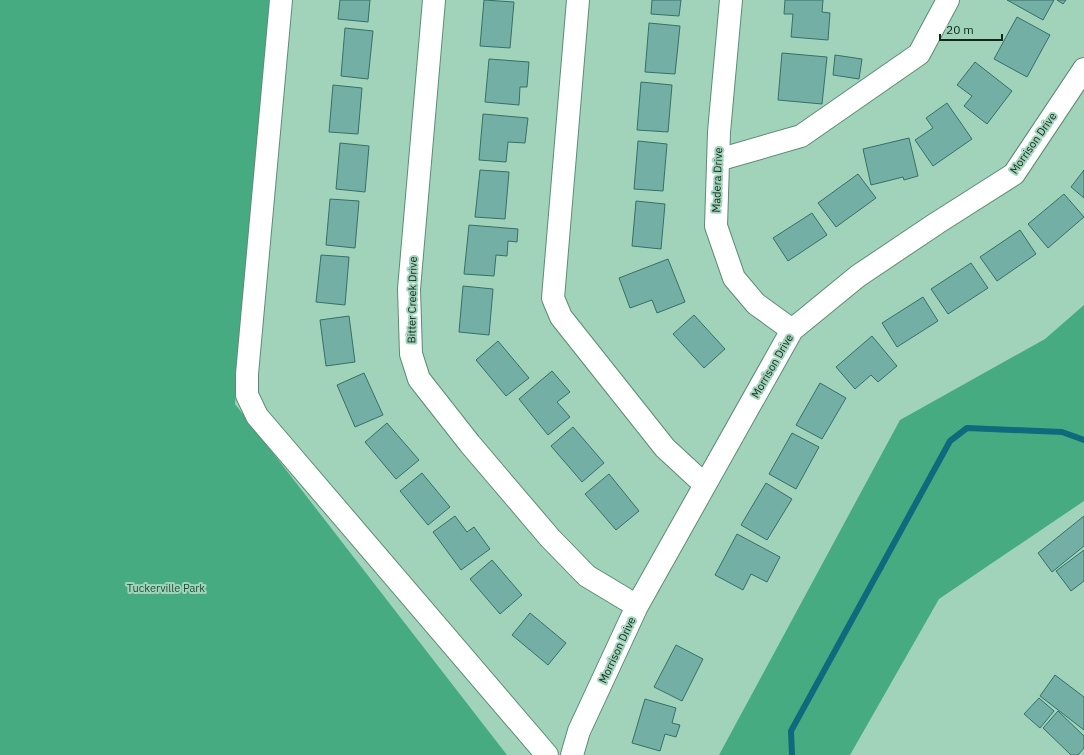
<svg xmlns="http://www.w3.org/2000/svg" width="1084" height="755" font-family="'IBM Plex Sans',sans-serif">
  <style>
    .green { fill: #47ab81 }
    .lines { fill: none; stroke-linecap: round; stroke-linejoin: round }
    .stream { stroke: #0f6a7e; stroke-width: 6 }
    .building { fill: #74afa5; stroke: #357067 }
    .minor-casing { stroke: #5c8c75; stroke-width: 24 }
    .minor { stroke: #fff; stroke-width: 22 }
    .labels { text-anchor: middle; stroke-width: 4; stroke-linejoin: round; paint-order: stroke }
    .street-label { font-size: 11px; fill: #13271d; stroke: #a0d3ba }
    .park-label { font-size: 11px; fill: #1d4f3a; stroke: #a0d3ba }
  </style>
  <rect width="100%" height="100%" fill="#a0d3ba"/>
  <!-- green -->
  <path class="green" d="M 0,0 L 270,0 L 235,404 L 507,755 L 0,755 Z
    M 1084,305 L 1084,501 L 939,599 L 850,755 L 719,755 L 900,420 L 1045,339 Z"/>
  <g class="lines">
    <!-- stream -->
    <path class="stream" d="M 792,755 L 791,731 L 950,441 L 967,428 L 1062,432 L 1084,440"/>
  </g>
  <!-- building -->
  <path class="building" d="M 340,0 L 370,0 L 368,22 L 338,19 Z
    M 484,0 L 514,2 L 510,48 L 480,46 Z
    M 652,0 L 681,0 L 679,16 L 651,14 Z
    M 785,0 L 823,0 L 822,12 L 830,13 L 828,40 L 791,37 L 793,14 L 784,14 Z
    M 1007,0 L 1054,0 L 1043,20 Z
    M 1057,0 L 1066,0 L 1063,4 Z
    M 1017,17 L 1050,35 L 1027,77 L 994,59 Z
    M 649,23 L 680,26 L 675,74 L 645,72 Z
    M 345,28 L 373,31 L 368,79 L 341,76 Z
    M 782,53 L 827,57 L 822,104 L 778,100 Z
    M 835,55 L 862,59 L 859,79 L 833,75 Z
    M 489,59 L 529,62 L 527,87 L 520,87 L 519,105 L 485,102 Z
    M 975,62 L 1012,91 L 987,124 L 964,106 L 972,96 L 957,85 Z
    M 641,82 L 672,85 L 668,132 L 637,130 Z
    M 333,85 L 362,88 L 358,134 L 329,132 Z
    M 947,103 L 972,139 L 933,166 L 915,140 L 933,128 L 926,118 Z
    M 483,114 L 528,118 L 525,143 L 508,142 L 506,162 L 479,160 Z
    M 909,138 L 918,176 L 904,180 L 903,177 L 871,185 L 863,149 Z
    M 638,141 L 667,144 L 663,191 L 634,189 Z
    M 340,143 L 369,146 L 365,192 L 336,189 Z
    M 480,170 L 509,172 L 505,219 L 475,217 Z
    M 1084,170 L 1084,198 L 1071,187 Z
    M 858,174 L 876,198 L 836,227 L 818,203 Z
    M 1064,194 L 1084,217 L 1048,248 L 1028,224 Z
    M 330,199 L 359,201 L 355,248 L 326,245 Z
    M 636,201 L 665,204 L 661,249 L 632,246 Z
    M 812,213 L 827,235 L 788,261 L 773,238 Z
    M 469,225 L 518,229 L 517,242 L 508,241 L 507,256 L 496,255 L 494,276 L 464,274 Z
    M 1020,230 L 1036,254 L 997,281 L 980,257 Z
    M 321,255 L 349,257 L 345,305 L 316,302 Z
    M 668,259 L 685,302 L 657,313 L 652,300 L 630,308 L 619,278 Z
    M 971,263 L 988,288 L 948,314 L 931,289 Z
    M 463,286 L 493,289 L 489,335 L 459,332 Z
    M 923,297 L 938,321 L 897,347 L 882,323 Z
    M 694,315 L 725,349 L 704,368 L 673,334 Z
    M 349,316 L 355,362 L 326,366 L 320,320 Z
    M 872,336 L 897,366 L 878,382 L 871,375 L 855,389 L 836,367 Z
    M 498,341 L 529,378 L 506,396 L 476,360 Z
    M 552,371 L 570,392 L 557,402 L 570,417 L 548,435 L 519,399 Z
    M 364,373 L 383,415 L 355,427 L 337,385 Z
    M 820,383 L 846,398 L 822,439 L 796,425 Z
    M 387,423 L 419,460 L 396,479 L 365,442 Z
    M 573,427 L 604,463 L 582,482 L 551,446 Z
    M 792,433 L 819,447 L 796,489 L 769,474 Z
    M 422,473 L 450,507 L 428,525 L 400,491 Z
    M 609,474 L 639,511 L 616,530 L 585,494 Z
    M 766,483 L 792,499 L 767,540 L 741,525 Z
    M 455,516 L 467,532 L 474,527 L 490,549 L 461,570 L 433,532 Z
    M 1084,516 L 1084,546 L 1052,572 L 1038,553 Z
    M 737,534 L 780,557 L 767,582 L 751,574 L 743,590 L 715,575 Z
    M 1084,550 L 1084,581 L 1071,591 L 1056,571 Z
    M 492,560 L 522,595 L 500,614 L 470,579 Z
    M 530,613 L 566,643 L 548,665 L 512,635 Z
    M 676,645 L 703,659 L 682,701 L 654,687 Z
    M 1055,675 L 1084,697 L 1084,730 L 1040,696 Z
    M 1039,698 L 1054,711 L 1040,728 L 1024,714 Z
    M 645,699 L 676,708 L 672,723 L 680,725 L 676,737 L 665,734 L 660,751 L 632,743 Z
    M 1058,711 L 1084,736 L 1084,748 L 1078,755 L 1071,755 L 1043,728 Z"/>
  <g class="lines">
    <!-- minor casing -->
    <g class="minor-casing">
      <path id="minor" d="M 281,0 L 247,374 L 247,395 L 257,416 L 547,755
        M 434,0 L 409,289 L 411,354 L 419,379 L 470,444 L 550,538 L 587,576 L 637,606
        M 578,0 L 553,298 L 561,317 L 665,448 L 705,485
        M 731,0 L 719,132 L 716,226 L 734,278 L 756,304 L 792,330
        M 718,160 L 801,136 L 919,54 L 948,0
        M 572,755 L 579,731 L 637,606 L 792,330 L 858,276 L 937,223 L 1014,174 L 1084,69"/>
    </g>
    <!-- minor -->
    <use href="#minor" class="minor"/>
  </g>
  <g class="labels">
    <!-- street labels -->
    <g class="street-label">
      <text transform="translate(1033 143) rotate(-55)" y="4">Morrison Drive</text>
      <text transform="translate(717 180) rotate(-88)" y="4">Madera Drive</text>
      <text transform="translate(412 300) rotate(-89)" y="4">Bitter Creek Drive</text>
      <text transform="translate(772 366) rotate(-60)" y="4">Morrison Drive</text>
      <text transform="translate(617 650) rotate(-65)" y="4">Morrison Drive</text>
    </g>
    <!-- park labels -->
    <g class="park-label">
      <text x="166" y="592">Tuckerville Park</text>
    </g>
  </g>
  <!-- scale -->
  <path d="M940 34v6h62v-6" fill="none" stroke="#13271d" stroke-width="2"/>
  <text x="946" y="34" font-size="12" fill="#13271d" stroke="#a0d3ba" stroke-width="3" paint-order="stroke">20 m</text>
</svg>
